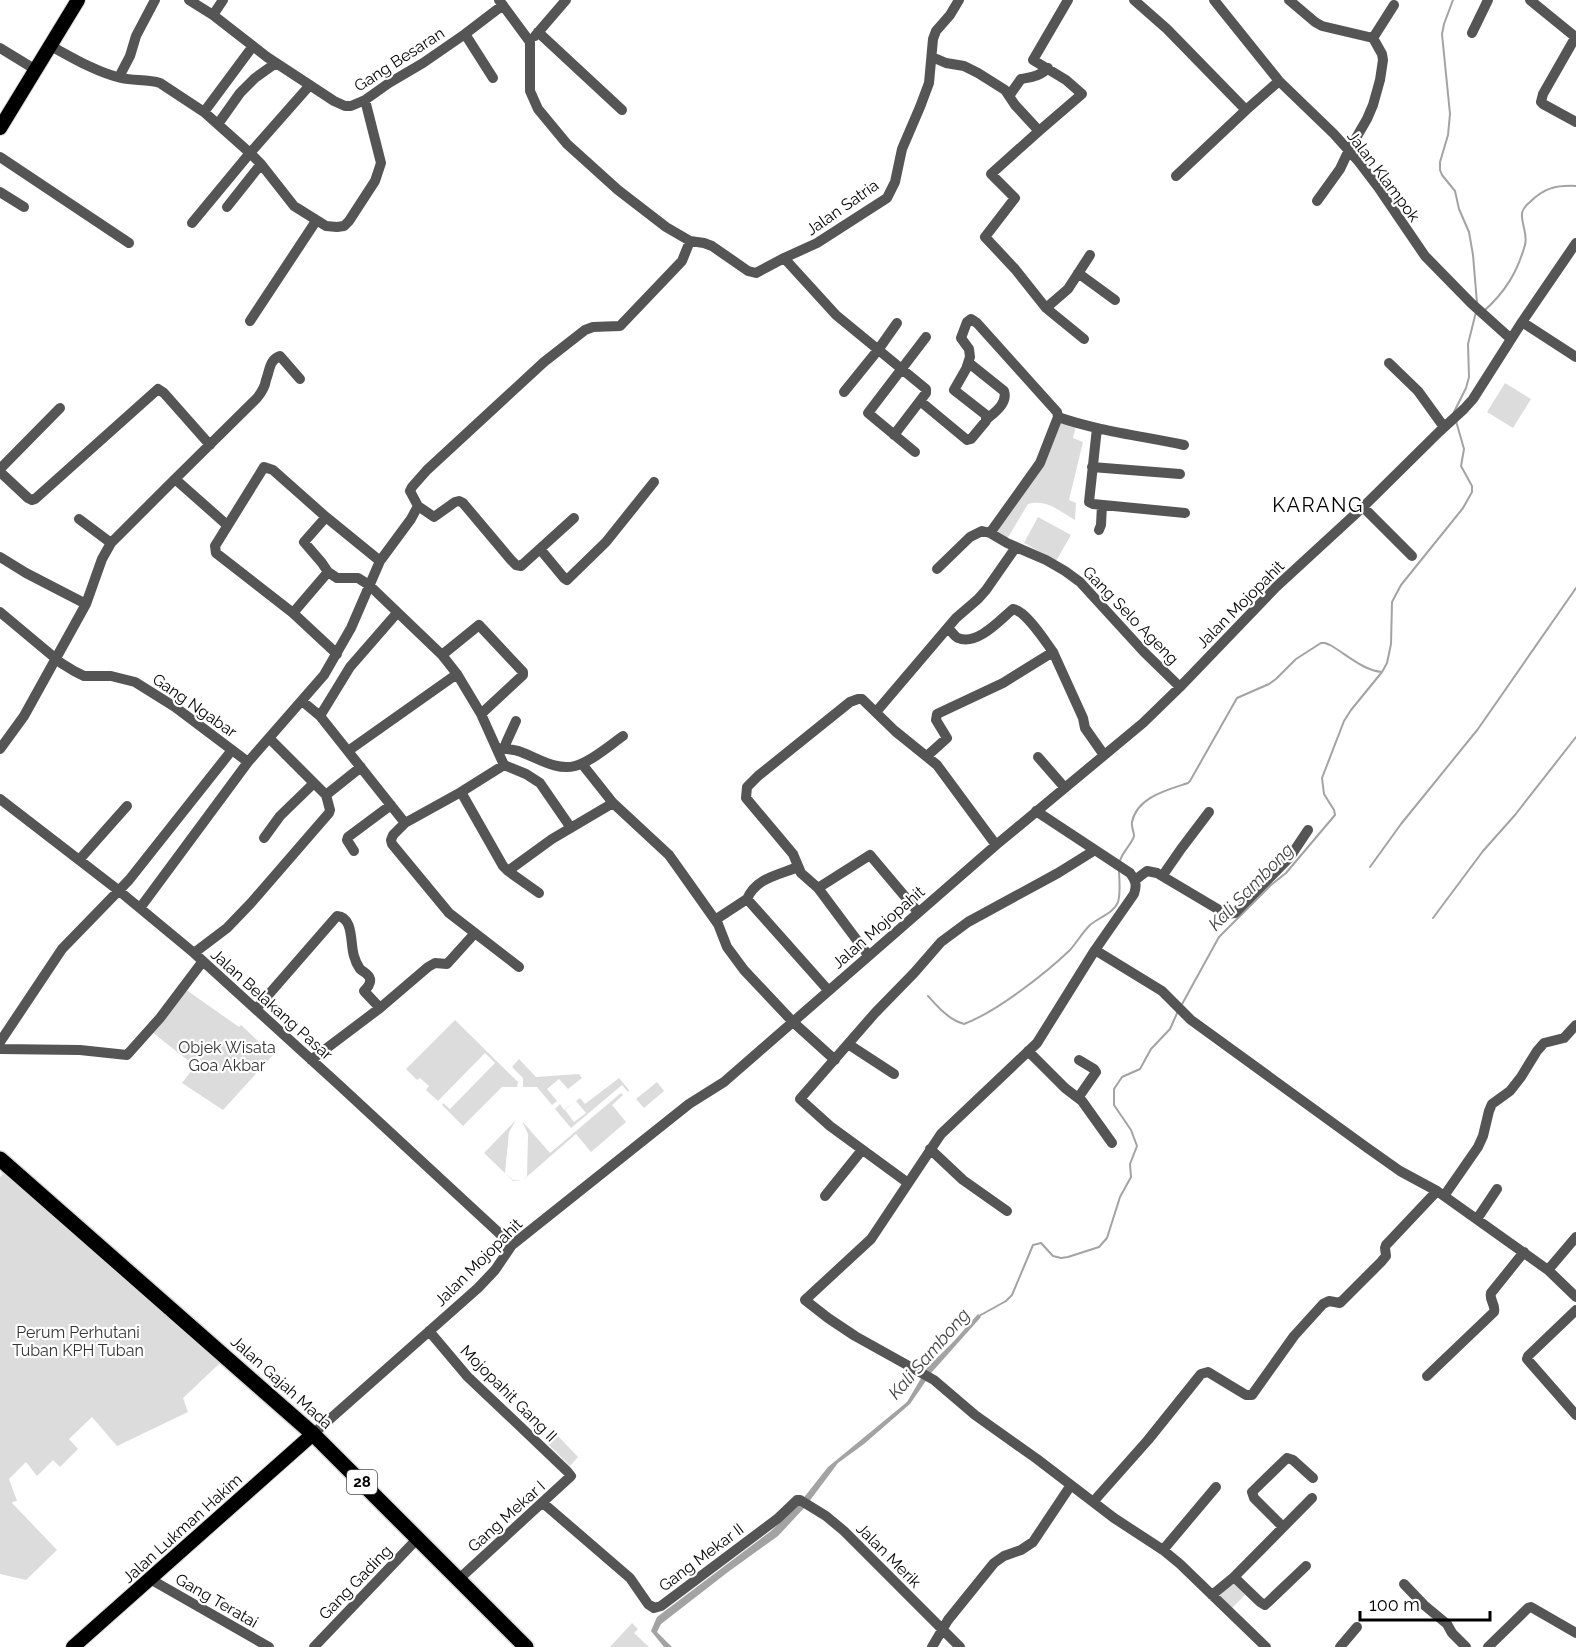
<svg xmlns="http://www.w3.org/2000/svg" width="1576" height="1647" font-family="Raleway,sans-serif">
  <style>
    .green { fill: #dcdcdc; fill-rule: evenodd }
    .water { fill: #a3a3a3 }
    .lines { fill: none; stroke-linecap: round; stroke-linejoin: round }
    .stream { stroke: #a3a3a3; stroke-width: 2 }
    .major-casing { stroke: #dbdbdb; stroke-width: 16 }
    .highway-casing { stroke: #dbdbdb; stroke-width: 18 }
    .minor { stroke: #555; stroke-width: 10 }
    .major { stroke: #000; stroke-width: 14 }
    .highway { stroke: #000; stroke-width: 15 }
    .labels { text-anchor: middle; stroke-width: 4.5; stroke-linejoin: round; paint-order: stroke }
    .shield { fill: #fff; stroke: #4c4c4c; stroke-width: 1.5 }
    .shield-label { font-size: 15px; font-weight: bold; fill: #000 }
    .street-label { font-size: 16px; fill: #000; stroke: #fff }
    .park-label { font-size: 16px; fill: #333; stroke: #fff }
    .water-label { font-size: 18px; font-style: italic; fill: #444; stroke: #fff }
    .quarter-label { font-size: 20px; letter-spacing: 1.5px; fill: #000; stroke: #fff }
  </style>
  <rect width="100%" height="100%" fill="#fff"/>
  <!-- green -->
  <path class="green" d="M 1505,383 L 1531,399 L 1513,428 L 1487,412 Z
    M 1061,422 L 1076,426 L 1073,438 L 1083,442 L 1069,500 L 1076,503 L 1075,520 C 1059,511 1047,499 1028,504 L 1007,539 L 997,532 L 999,529 Z
    M 1038,517 L 1071,535 L 1056,561 L 1024,543 Z
    M 185,989 L 239,1027 L 241,1025 L 273,1055 L 223,1110 L 182,1083 L 195,1066 L 152,1032 Z
    M 455,1020 L 518,1082 L 517,1087 L 502,1087 L 463,1126 L 442,1105 L 443,1103 L 450,1109 L 495,1063 L 485,1053 L 438,1101 L 426,1090 L 429,1086 L 420,1078 L 417,1080 L 406,1069 Z
    M 519,1059 L 536,1077 L 579,1074 L 582,1078 L 568,1089 L 559,1079 L 547,1089 L 557,1101 L 552,1105 L 537,1087 L 523,1087 L 523,1078 L 512,1067 Z
    M 619,1078 L 629,1090 L 628,1092 L 622,1085 L 571,1128 L 555,1109 L 560,1104 L 564,1110 L 580,1098 L 585,1104 ZM 576,1101 L 586,1113 L 574,1122 L 565,1110 Z
    M 657,1082 L 664,1091 L 644,1108 L 636,1099 Z
    M 621,1093 L 623,1095 L 612,1105 L 626,1122 L 591,1152 L 576,1134 L 522,1181 L 513,1181 L 484,1153 L 516,1120 L 509,1132 L 505,1173 L 513,1180 L 522,1181 L 527,1176 L 528,1134 L 522,1121 L 550,1153 Z
    M 4,1173 L 197,1340 L 220,1363 L 183,1398 L 188,1412 L 117,1446 L 92,1417 L 69,1439 L 78,1449 L 60,1467 L 53,1460 L 37,1476 L 26,1462 L 9,1479 L 17,1501 L 12,1502 L 13,1504 L 57,1550 L 26,1580 L 0,1574 L 0,1177 Z
    M 557,1435 L 578,1457 L 570,1466 L 548,1444 Z
    M 1233,1582 L 1245,1595 L 1232,1608 L 1219,1596 Z
    M 632,1623 L 638,1629 L 634,1633 L 649,1647 L 610,1647 Z"/>
  <!-- water -->
  <path class="water" d="M 978,1314 L 981,1317 L 932,1372 L 910,1404 L 864,1444 L 838,1463 L 805,1507 L 778,1536 L 728,1572 L 661,1624 L 657,1632 L 672,1647 L 664,1647 L 651,1631 L 657,1617 L 771,1531 L 798,1505 L 828,1467 L 907,1402 L 927,1368 L 954,1341 Z"/>
  <g class="lines">
    <!-- stream -->
    <path class="stream" d="M 1453,0 L 1444,24 L 1442,34 L 1450,114 L 1448,135 L 1440,162 L 1440,170 L 1442,175 L 1455,191 L 1459,209 L 1469,232 L 1473,255 L 1477,303
      M 1484,311 C 1505,292 1517,273 1525,245 C 1528,234 1521,224 1522,213 C 1523,208 1526,205 1530,202 C 1544,188 1556,185 1576,186
      M 1454,412 L 1466,388 L 1469,377 L 1468,344 L 1476,312
      M 1120,861 C 1122,852 1132,844 1134,836 C 1134,831 1131,827 1132,822 C 1137,797 1167,790 1188,783 L 1190,781 L 1237,698 L 1269,684 L 1276,679 L 1296,659 L 1321,643 L 1325,643 L 1330,645 C 1346,654 1364,671 1382,672
      M 1370,867 L 1401,824 L 1478,729 L 1576,588
      M 1433,918 L 1483,851 L 1515,815 L 1576,737
      M 928,996 C 938,1007 949,1020 964,1024 C 996,1012 1045,974 1070,950 C 1077,942 1082,933 1090,925 C 1098,918 1114,913 1118,902 C 1121,892 1119,879 1119,870
      M 1181,1006 L 1219,937 L 1271,885 L 1286,873 L 1335,815 L 1334,810 L 1324,794 L 1322,778 L 1344,721 L 1351,710 L 1382,672 L 1387,663 L 1391,644 L 1392,602 L 1401,585 L 1463,508 L 1472,492 L 1472,486 L 1461,466 L 1464,449 L 1456,421
      M 979,1316 L 1006,1301 L 1012,1295 L 1033,1245 L 1041,1243 L 1053,1256 L 1061,1258 L 1068,1257 L 1099,1247 L 1107,1238 L 1120,1197 L 1131,1177 L 1130,1164 L 1137,1146 L 1131,1130 L 1114,1105 L 1114,1089 L 1122,1077 L 1140,1069 L 1151,1049 L 1170,1029 L 1178,1011"/>
    <!-- major casing -->
    <g class="major-casing">
      <path id="major" d="M 0,128 L 78,0
        M 73,1647 L 313,1434"/>
    </g>
    <!-- highway casing -->
    <g class="highway-casing">
      <path id="highway" d="M 0,1159 L 313,1434 L 526,1647"/>
    </g>
    <!-- minor -->
    <path class="minor" d="M 189,0 L 213,15 L 267,57 L 334,101 L 345,106 L 351,106 L 365,100 L 389,83 L 423,63 L 465,34 L 503,5
      M 499,0 L 530,42 L 530,91 L 538,109 L 567,144 L 618,190 L 666,227 L 690,241 L 704,243 L 712,246 L 748,271 L 756,273 L 784,258 L 817,243 L 887,198 L 895,182 L 902,149 L 920,107 L 929,83 L 933,39 L 936,31 L 950,15 L 959,0
      M 1134,0 L 1167,29 L 1246,110 L 1279,81
      M 1214,0 L 1279,81 L 1334,134 L 1359,162 L 1378,187 L 1425,256 L 1471,303 L 1511,339
      M 1289,0 L 1315,22 L 1322,26 L 1373,38
      M 1530,0 L 1573,35 L 1575,38 L 1543,94 L 1541,102 L 1543,104 L 1576,122
      M 213,15 L 223,0
      M 538,32 L 622,110
      M 1472,33 L 1488,0
      M 465,34 L 493,78
      M 535,36 L 566,0
      M 51,46 C 73,58 96,72 121,78 C 134,81 147,79 160,83 L 204,112 L 250,153 L 261,164 L 294,206 L 326,226 L 337,227 L 344,226 L 349,221 L 375,181 L 381,163 L 365,100
      M 0,48 L 36,70
      M 932,57 L 946,63 L 964,66 L 978,73 L 1005,90 L 1015,105 L 1039,131 L 991,174 L 1015,198 L 985,237 L 1015,269 L 1046,308 L 1084,339
      M 119,77 L 130,56 L 136,36 L 155,0
      M 1009,96 L 1021,79 C 1031,77 1041,76 1048,68
      M 204,112 L 253,46
      M 218,124 L 240,93 L 255,78 L 276,63
      M 1039,131 L 1082,94 L 1066,80 L 1033,60 L 1068,0
      M 0,157 L 129,243
      M 1176,176 L 1246,110
      M 0,192 L 24,207
      M 1317,201 L 1340,169 L 1349,150 L 1367,119 L 1373,105 L 1380,80 L 1383,60 L 1382,54 L 1373,38 L 1394,5
      M 227,207 L 261,164
      M 192,223 L 250,153 L 310,85
      M 784,258 L 836,315 L 926,389 L 926,393 L 894,435
      M 1078,273 L 1115,300
      M 1046,308 L 1068,289 L 1090,255
      M 250,321 L 316,221
      M 1522,322 L 1576,357
      M 969,363 L 1004,391 C 1008,403 995,412 987,419
      M 1389,363 L 1418,391 L 1444,427
      M 844,392 L 878,350 L 897,323
      M 920,401 L 967,440 L 971,439 L 986,421 L 986,415 L 954,390 L 966,369 L 970,357 L 969,349 L 961,338 L 967,322 L 971,319 L 977,323 L 1057,412 L 1058,417 L 1040,463 L 990,533
      M 1058,417 C 1098,431 1142,436 1184,445
      M 1097,428 L 1089,502 L 1093,504 L 1185,513
      M 915,452 L 868,413 L 926,337
      M 1092,467 L 1180,474
      M 0,469 L 60,408
      M 0,472 L 28,498 L 32,500 L 35,499 L 158,389 L 164,393 L 210,445
      M 418,506 L 434,517 L 455,502 L 459,501 L 463,503 L 511,560 L 516,565 L 521,566 L 574,518
      M 1363,507 L 1412,556
      M 79,519 L 111,543
      M 227,525 L 175,479 L 257,398 C 261,393 265,387 266,380 C 270,370 269,360 280,356 L 300,379
      M 1099,530 L 1101,525 L 1102,505
      M 540,549 L 564,578 L 567,580 L 569,578 L 606,542 L 654,482
      M 0,557 L 26,573 L 86,604 L 24,716 L 0,749
      M 937,569 L 970,537 L 982,531 L 990,533 L 1007,543 L 1046,560 L 1065,571 L 1080,582 L 1144,652 L 1180,687
      M 86,604 L 102,559 L 111,543 L 175,479
      M 0,612 L 61,663 L 74,671 L 84,676 L 111,676 L 135,682 L 175,707 L 248,762
      M 293,613 L 216,553 L 215,546 L 264,467 L 273,470 L 326,517
      M 948,628 C 951,631 955,637 958,638 C 977,646 1000,620 1013,609 C 1026,611 1045,641 1053,652
      M 337,654 L 293,613 L 328,572 L 322,563 L 304,542 L 326,517 L 380,561
      M 442,655 L 479,625 L 523,672 L 523,675 L 481,714
      M 302,701 L 320,716 L 405,823 L 461,792 L 504,765 L 481,714 L 457,674 L 442,655 L 369,585 L 358,578 L 337,578 L 328,572
      M 876,712 L 956,618 L 978,599 L 986,590 L 1016,547
      M 320,716 L 350,667 L 397,613
      M 269,738 L 326,795
      M 498,748 C 505,749 514,749 521,752 C 538,758 556,771 575,766 C 591,762 610,745 623,736
      M 506,749 L 506,743 L 516,721
      M 348,751 L 457,674
      M 927,756 L 947,738 L 936,720 L 937,714 L 1003,683 L 1053,652 L 1083,718 L 1085,728 L 1104,755
      M 1038,757 L 1065,788
      M 582,764 L 613,803 L 669,855 L 679,869 L 718,924 L 727,947 L 744,970 L 793,1022 L 835,1060
      M 504,765 L 526,774 L 540,783 L 571,828
      M 461,792 L 503,866 L 508,871 L 552,839 L 613,803
      M 0,799 L 118,890 L 194,953 L 338,1084 L 512,1245
      M 1036,811 L 1130,873 C 1136,881 1137,885 1134,894 L 1095,950 L 1037,1043 L 941,1134 L 871,1239 L 805,1300 L 828,1318 L 855,1336 L 934,1380 L 975,1415 L 1037,1459 L 1114,1518 L 1163,1550 L 1180,1564 L 1266,1647
      M 405,823 L 393,835 L 391,840 L 392,844 L 449,913 L 519,967
      M 264,838 L 280,816 L 314,783
      M 354,851 L 347,840 L 348,837 L 391,805
      M 79,860 L 127,806
      M 508,871 L 539,893
      M 1163,875 L 1181,849 L 1209,812
      M 1135,880 L 1147,871 L 1157,873 L 1226,914 L 1235,913 L 1290,857 L 1308,830
      M 818,888 L 870,855 L 918,912
      M 747,899 C 756,878 778,875 798,867
      M 140,908 L 248,762 L 324,675 L 351,628 L 380,561 L 411,519 L 418,506 L 410,491 L 412,487 L 427,470 L 544,362 L 585,330 L 593,327 L 620,326 L 682,261 L 690,241
      M 715,920 L 747,899 L 828,990
      M 1095,950 L 1162,991 L 1191,1020 L 1366,1147 L 1400,1171 L 1437,1191 L 1548,1270 L 1576,1297
      M 194,953 L 227,928 L 251,903 L 329,813 L 330,810 L 326,795 L 361,767
      M 868,955 L 818,888 L 801,873 L 793,854 L 746,798 L 747,787 L 758,776 L 850,702 L 858,699 L 862,699 L 895,731 L 937,765 L 996,845
      M 256,1009 L 337,916 C 354,917 350,944 354,956 C 355,960 358,966 360,969 C 363,972 369,974 370,979 C 371,984 367,988 364,991 L 380,1008
      M 0,1042 L 62,949 L 129,880 L 232,750
      M 848,1044 L 894,1074
      M 0,1049 L 80,1050 L 127,1055 L 160,1018 L 203,961
      M 1028,1051 L 1065,1088 L 1082,1101 L 1112,1143
      M 311,1060 L 380,1008 L 428,967 L 435,963 L 447,964 L 475,933
      M 1078,1098 L 1096,1072 L 1094,1069 L 1079,1060
      M 930,1149 L 963,1180 L 1007,1211
      M 908,1183 L 830,1126 L 800,1099 L 875,1013 L 914,973 L 941,942 L 968,922 L 1058,873 L 1095,850
      M 825,1196 L 862,1150
      M 1444,1196 L 1478,1147 L 1483,1136 L 1489,1111 L 1492,1104 L 1510,1091 L 1521,1077 L 1537,1051 L 1544,1043 L 1564,1038 L 1576,1025
      M 1477,1219 L 1497,1189
      M 1548,1270 L 1576,1237
      M 1576,1310 L 1528,1356 L 1527,1359 L 1576,1415
      M 429,1331 L 467,1376 L 567,1471 L 571,1476 L 459,1579
      M 1427,1376 L 1494,1312 C 1496,1305 1489,1300 1491,1293 L 1524,1252
      M 313,1434 L 478,1288 L 495,1270 L 512,1245 L 689,1104 L 724,1082 L 996,845 L 1143,723 L 1180,687 L 1276,587 L 1363,507 L 1440,431 L 1464,409 L 1473,399 L 1522,322 L 1576,243
      M 1093,1502 L 1148,1440 L 1201,1374 L 1208,1372 L 1246,1395 L 1252,1395 L 1294,1336 L 1323,1304 L 1329,1301 L 1340,1303 L 1381,1262 L 1386,1256 L 1385,1248 L 1386,1245 L 1437,1191
      M 543,1503 L 630,1578 L 648,1604 L 654,1608 L 661,1606 L 777,1519 L 797,1500 L 800,1500 L 826,1516 L 844,1531 L 960,1647
      M 1283,1527 L 1254,1498 L 1252,1492 L 1287,1458 L 1293,1460 L 1313,1478
      M 1163,1550 L 1216,1487
      M 1234,1577 L 1260,1602 L 1265,1605 L 1306,1566
      M 150,1579 L 269,1647
      M 1404,1584 L 1424,1605 L 1447,1624 L 1452,1633 L 1466,1647
      M 1212,1595 L 1234,1577 L 1312,1498
      M 314,1647 L 418,1538
      M 932,1647 L 948,1620 L 994,1563 L 1004,1556 L 1021,1550 L 1033,1542 L 1071,1485
      M 1340,1647 L 1357,1627
      M 1488,1647 L 1528,1608 L 1531,1607 L 1576,1633"/>
    <!-- major -->
    <use href="#major" class="major"/>
    <!-- highway -->
    <use href="#highway" class="highway"/>
  </g>
  <g class="labels">
    <!-- shield labels -->
    <rect class="shield" x="347" y="1470" width="30" height="24" rx="4.5"/>
    <g class="shield-label">
      <text x="362" y="1487">28</text>
    </g>
    <!-- street labels -->
    <g class="street-label">
      <text transform="translate(399 59) rotate(-33)" y="6">Gang Besaran</text>
      <text transform="translate(1384 176) rotate(53)" y="6">Jalan Klampok</text>
      <text transform="translate(842 207) rotate(-35)" y="6">Jalan Satria</text>
      <text transform="translate(1240 604) rotate(-45)" y="6">Jalan Mojopahit</text>
      <text transform="translate(1131 615) rotate(46)" y="6">Gang Selo Ageng</text>
      <text transform="translate(195 705) rotate(35)" y="6">Gang Ngabar</text>
      <text transform="translate(878 927) rotate(-41)" y="6">Jalan Mojopahit</text>
      <text transform="translate(272 1004) rotate(42)" y="6">Jalan Belakang Pasar</text>
      <text transform="translate(478 1262) rotate(-45)" y="6">Jalan Mojopahit</text>
      <text transform="translate(282 1382) rotate(42)" y="6">Jalan Gajah Mada</text>
      <text transform="translate(509 1393) rotate(45)" y="6">Mojopahit Gang II</text>
      <text transform="translate(506 1516) rotate(-42)" y="6">Gang Mekar I</text>
      <text transform="translate(182 1528) rotate(-42)" y="6">Jalan Lukman Hakim</text>
      <text transform="translate(889 1555) rotate(45)" y="6">Jalan Merik</text>
      <text transform="translate(701 1557) rotate(-37)" y="6">Gang Mekar II</text>
      <text transform="translate(355 1582) rotate(-46)" y="6">Gang Gading</text>
      <text transform="translate(217 1600) rotate(30)" y="6">Gang Teratai</text>
    </g>
    <!-- park labels -->
    <g class="park-label">
      <text x="227" y="1053">Objek Wisata<tspan x="227" dy="18">Goa Akbar</tspan></text>
      <text x="78" y="1338">Perum Perhutani<tspan x="78" dy="18">Tuban KPH Tuban</tspan></text>
    </g>
    <!-- water labels -->
    <g class="water-label">
      <text transform="translate(1251 887) rotate(-46)" y="6">Kali Sambong</text>
      <text transform="translate(929 1354) rotate(-49)" y="6">Kali Sambong</text>
    </g>
    <!-- quarter labels -->
    <g class="quarter-label">
      <text x="1318" y="512">KARANG</text>
    </g>
  </g>
  <!-- scale -->
  <path d="M1360 1611v9h130v-9" fill="none" stroke="#000000" stroke-width="3"/>
  <text x="1369" y="1611" font-size="18" fill="#000000" stroke="#ffffff" stroke-width="4.5" paint-order="stroke">100 m</text>
</svg>
